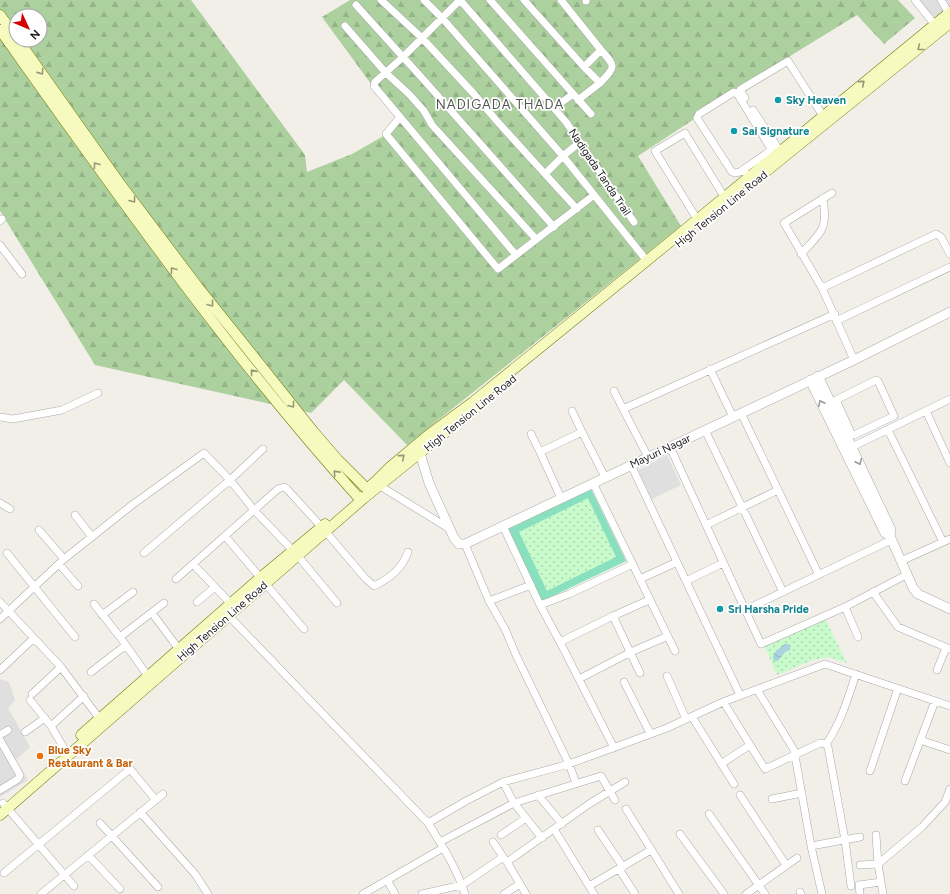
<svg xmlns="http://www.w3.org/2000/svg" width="950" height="894" font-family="Figtree,sans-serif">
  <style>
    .residential { fill: #e0dfdf }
    .forest { fill: url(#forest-firs); fill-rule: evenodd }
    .park { fill: url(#park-dots) }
    .pitch { fill: #88e0be; fill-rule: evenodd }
    .water { fill: url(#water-waves) }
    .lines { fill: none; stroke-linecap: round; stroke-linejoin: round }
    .minor-casing { stroke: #a9a9a9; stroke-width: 8 }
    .tertiary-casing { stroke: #a9a9a9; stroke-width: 10 }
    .secondary-casing { stroke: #707d05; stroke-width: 11 }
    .minor { stroke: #fff; stroke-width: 7 }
    .tertiary { stroke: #fff; stroke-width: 9 }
    .secondary { stroke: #f7fabf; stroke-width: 10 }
    .oneway { stroke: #979978 }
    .oneway2 { stroke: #9c9c9c }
    .culture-dot { fill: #0f9aa8; stroke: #fff; stroke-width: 1.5 }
    .food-dot { fill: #e8710a; stroke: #fff; stroke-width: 1.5 }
    .labels { text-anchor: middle; stroke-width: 3.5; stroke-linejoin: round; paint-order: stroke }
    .culture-label { font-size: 11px; font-weight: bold; fill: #0d838f; stroke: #fff; text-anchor: start }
    .street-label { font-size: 11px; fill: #222; stroke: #fff }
    .food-label { font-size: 11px; font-weight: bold; fill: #c56008; stroke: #fff; text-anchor: start }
    .quarter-label { font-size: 13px; letter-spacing: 1px; fill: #555; stroke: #fff }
  </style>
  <defs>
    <pattern id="forest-firs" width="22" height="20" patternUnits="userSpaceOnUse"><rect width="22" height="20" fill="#add19e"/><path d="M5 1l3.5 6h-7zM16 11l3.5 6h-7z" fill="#95b388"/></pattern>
    <pattern id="park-dots" width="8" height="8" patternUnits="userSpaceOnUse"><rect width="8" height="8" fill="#c8facc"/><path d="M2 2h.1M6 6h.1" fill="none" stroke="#acd6af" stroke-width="1.8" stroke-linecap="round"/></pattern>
    <pattern id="water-waves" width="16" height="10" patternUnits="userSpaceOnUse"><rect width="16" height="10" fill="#aad3df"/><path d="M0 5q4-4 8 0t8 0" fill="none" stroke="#92b5bf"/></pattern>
  </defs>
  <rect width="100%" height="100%" fill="#f2efe9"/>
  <!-- residential -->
  <path class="residential" d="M 914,0 L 950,0 L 950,11 L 933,24 Z
    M 667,455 L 681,485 L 652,499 L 638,470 Z
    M 0,679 L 9,682 L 15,700 L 8,708 L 30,747 L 16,760 L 28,780 L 0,797 Z"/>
  <!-- forest -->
  <path class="forest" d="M 0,0 L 191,0 L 305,155 L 307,172 L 352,154 L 382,137 L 396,118 L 322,17 L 350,0 L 898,0 L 915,18 L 884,44 L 857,15 L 795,53 L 638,156 L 681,226 L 407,445 L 344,380 L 311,413 L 95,365 L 0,211 ZM 16,16 L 40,16 L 40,40 L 16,40 Z"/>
  <!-- park -->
  <path class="park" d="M 591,489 L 626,561 L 542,601 L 508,528 Z
    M 825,618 L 847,663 L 828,657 L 813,660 L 777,675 L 764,645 Z"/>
  <!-- pitch -->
  <path class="pitch" d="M 591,489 L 626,561 L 542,601 L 508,528 ZM 588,498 L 616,557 L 547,591 L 519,532 Z"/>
  <!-- water -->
  <path class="water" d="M 785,644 L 788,644 L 790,645 L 790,650 L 785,652 L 778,661 L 774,661 L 773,657 L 775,652 Z"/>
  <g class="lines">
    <!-- minor casing -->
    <g class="minor-casing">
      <path id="minor" d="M 381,0 L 422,38 L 474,94 L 496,120 L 545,174 L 563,156 L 580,142
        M 424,0 L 443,19 L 563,156 L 647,261
        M 460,0 L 403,57 L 375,82 L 374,86 L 516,255
        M 460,0 L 566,122 L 634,222
        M 490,0 L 591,114
        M 524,0 L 584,67 L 600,83 L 578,100
        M 561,0 L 601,50 L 584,67
        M 586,0 L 586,1
        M 915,0 L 935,25
        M 941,0 L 950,15
        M 356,5 L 422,78 L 554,227
        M 345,26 L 386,73 L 409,94 L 424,111 L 432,125 L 536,239
        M 600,83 C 616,66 616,67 601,50
        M 745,98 L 740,90 L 741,89 L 788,61 L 823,116
        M 554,108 L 573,94
        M 753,110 L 780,151
        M 400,117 L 386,134 L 498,269 L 594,195
        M 741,171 L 770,151 L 771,149 L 738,95 L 734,92 L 699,114 L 697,118 L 732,172 L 735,173 L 744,171 L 749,177
        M 545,174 L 577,209
        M 832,193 L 784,223 L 822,288 L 854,360
        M 697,219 L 655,151 L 685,133 L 728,203
        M 0,221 L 2,219
        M 0,245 L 22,274
        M 801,254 C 822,231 828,230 823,198
        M 822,288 L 936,234 L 941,237 L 950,254
        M 836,321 L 950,267
        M 710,369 L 733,417
        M 876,380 L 878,381 L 894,416 L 854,435 L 852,435 L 836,400 Z
        M 614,391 L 623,409
        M 572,411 L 582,432
        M 926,411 L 950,463
        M 741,413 L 819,575
        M 0,417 L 13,419 L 62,410 L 98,393
        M 705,430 L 783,592
        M 888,430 L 943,542
        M 531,434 L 540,452
        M 670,447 L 761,644 L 845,607 L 906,575
        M 848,449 L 950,399
        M 648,457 L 623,409 L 835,314
        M 631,465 L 740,695
        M 593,483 L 675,651
        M 380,486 L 450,529
        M 561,498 L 540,452 L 582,432 L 605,477
        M 0,503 L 10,509
        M 75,515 L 92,537
        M 706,525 L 778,490
        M 503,526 L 540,605 L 560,642 L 614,748
        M 39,530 L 64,559
        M 225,536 L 304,629
        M 465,544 L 489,601 L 505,629 L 516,655 L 569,764 L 576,783
        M 7,553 L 75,637
        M 144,553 L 230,480 L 263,449
        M 901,561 L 950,539
        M 59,564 L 78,586
        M 193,564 L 233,606
        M 176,579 L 278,489 L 284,487 L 287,489 L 326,532 L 365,578 L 374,586 C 390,578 402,569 408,552
        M 640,579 L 677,562
        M 686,581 L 723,563
        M 873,592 L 898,627 L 950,649
        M 489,601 L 531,585
        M 0,602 L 61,667 L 102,722
        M 197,602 L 215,587
        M 94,604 L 120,637 L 150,679
        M 540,605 L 569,594 L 633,564
        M 845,607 L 858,637
        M 745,610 L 891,540
        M 226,613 L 428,823 C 442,845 457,869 465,894
        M 102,615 L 133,592
        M 613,616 L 640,673
        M 155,617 L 181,652
        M 0,619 L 64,559 L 132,505 L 204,453 L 230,480 L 254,510 L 298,556 L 337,603
        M 120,637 L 164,603
        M 560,642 L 613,616 L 649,600
        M 0,670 L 34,638
        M 937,670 L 946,648
        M 91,672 L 126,645
        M 667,676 L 686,719
        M 579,679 L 631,652 L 668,636
        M 624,682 L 650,733
        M 759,693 L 794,750 L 811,846 L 822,894
        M 32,694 L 61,667
        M 30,700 L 51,726 L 68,755
        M 726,706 L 765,769 L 820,743 L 826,744 L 828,747 L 845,840 L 851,886
        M 694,720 L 734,784
        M 51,726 L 84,696
        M 25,732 L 45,718
        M 0,735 L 8,730
        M 0,740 L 20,775 L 18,779 L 0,790
        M 920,740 L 950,750
        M 826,744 C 841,723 848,698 856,674
        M 721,764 L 750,745
        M 870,771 L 898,688
        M 905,781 L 935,701
        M 503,782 L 514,803 L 542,838
        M 538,795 L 562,824
        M 740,795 L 786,865
        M 772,799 L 802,793
        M 3,803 L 74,886
        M 626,809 L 679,894
        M 140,812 L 195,874 L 208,894
        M 709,814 L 765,894
        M 100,823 L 158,887
        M 428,823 L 466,801 L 503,782 L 569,764 L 667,728 L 723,702 L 825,664 L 950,706
        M 554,829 L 594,894
        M 598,830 L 623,867
        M 680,834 L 724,894
        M 501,835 L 526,818
        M 876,835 L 878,864 L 883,894
        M 440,842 L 514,803 L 601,776 L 615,800
        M 493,842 L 506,861
        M 811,846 L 860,837
        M 88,855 L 120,889
        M 860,865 L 878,864 L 922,827 L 945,802 L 950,789
        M 619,869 L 635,894
        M 4,873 L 130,769 L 155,799
        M 387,880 L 395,894
        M 520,884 L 526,894
        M 589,886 L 651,850
        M 800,892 L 801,894
        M 41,894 L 163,794
        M 363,894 L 443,848
        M 422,894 L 462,885 L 503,857
        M 504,894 L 520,884 L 507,862 L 589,804 L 625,782
        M 746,894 L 797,858
        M 860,894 L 859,885 L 881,882"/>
    </g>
    <!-- tertiary casing -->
    <g class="tertiary-casing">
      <path id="tertiary" d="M 818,376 L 891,530 L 890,536
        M 810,380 L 885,533 L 890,536 L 913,588 L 918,594 L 950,609
        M 420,453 L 429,483 L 454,538 L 459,544 L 465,544 L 854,360 L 950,312"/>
    </g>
    <!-- secondary casing -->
    <g class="secondary-casing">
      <path id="secondary" d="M 0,15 L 16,37
        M 0,30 C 114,190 226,350 357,496 L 364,498
        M 18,40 L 118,181 L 198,287 L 313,431 L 338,460 L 366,488 L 369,487 L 376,481 L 390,467 L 427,436 L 473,402 L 676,237 L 950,12
        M 764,173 L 950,23
        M 81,735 L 261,577 L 325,524
        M 0,815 L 364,498 L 482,403"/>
    </g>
    <!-- minor -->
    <use href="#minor" class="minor"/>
    <!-- tertiary -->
    <use href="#tertiary" class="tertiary"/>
    <!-- secondary -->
    <use href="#secondary" class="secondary"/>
  </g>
  <!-- one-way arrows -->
  <defs><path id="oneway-chevron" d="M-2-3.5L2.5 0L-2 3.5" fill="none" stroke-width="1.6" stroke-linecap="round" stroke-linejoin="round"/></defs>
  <g class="oneway">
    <use href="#oneway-chevron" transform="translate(920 48) rotate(141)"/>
    <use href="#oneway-chevron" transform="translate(41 72) rotate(55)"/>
    <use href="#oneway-chevron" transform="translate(862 83) rotate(-40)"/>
    <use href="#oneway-chevron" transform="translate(96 165) rotate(-126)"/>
    <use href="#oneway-chevron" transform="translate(133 200) rotate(53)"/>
    <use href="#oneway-chevron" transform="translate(173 270) rotate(-127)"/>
    <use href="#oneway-chevron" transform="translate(211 304) rotate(52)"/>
    <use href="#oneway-chevron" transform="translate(253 372) rotate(-129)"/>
    <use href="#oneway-chevron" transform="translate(292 405) rotate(52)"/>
    <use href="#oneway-chevron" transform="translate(402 457) rotate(-41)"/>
    <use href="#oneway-chevron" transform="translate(336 473) rotate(-132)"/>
  </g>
  <g class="oneway2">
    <use href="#oneway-chevron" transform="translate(821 403) rotate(-116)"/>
    <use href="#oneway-chevron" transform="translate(859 462) rotate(65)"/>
  </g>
  <!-- markers -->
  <g class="culture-dot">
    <circle cx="778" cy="100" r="4"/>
    <circle cx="734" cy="131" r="4"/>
    <circle cx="720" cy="609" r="4"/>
  </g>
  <circle class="food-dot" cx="40" cy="756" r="4"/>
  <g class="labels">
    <!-- culture labels -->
    <g class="culture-label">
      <text x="786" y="104">Sky Heaven</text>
      <text x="742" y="135">Sai Signature</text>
      <text x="728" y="613">Sri Harsha Pride</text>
    </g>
    <!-- street labels -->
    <g class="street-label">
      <text transform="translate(600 172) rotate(56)" y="4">Nadigada Tanda Trail</text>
      <text transform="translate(721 209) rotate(-39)" y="4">High Tension Line Road</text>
      <text transform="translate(470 413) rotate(-39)" y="4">High Tension Line Road</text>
      <text transform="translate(660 451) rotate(-25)" y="4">Mayuri Nagar</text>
      <text transform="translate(222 621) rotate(-41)" y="4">High Tension Line Road</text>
    </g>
    <!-- food labels -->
    <g class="food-label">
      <text x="48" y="754">Blue Sky<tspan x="48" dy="13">Restaurant &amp; Bar</tspan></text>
    </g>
    <!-- quarter labels -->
    <g class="quarter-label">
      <text x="500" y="109">NADIGADA THADA</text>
    </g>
  </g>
  <!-- north arrow -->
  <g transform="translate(28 28) rotate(134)"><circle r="19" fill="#ffffff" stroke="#a7a7a7"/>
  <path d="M0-3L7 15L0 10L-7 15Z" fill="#d40000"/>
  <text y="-6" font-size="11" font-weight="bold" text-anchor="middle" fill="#222222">N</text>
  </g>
</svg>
